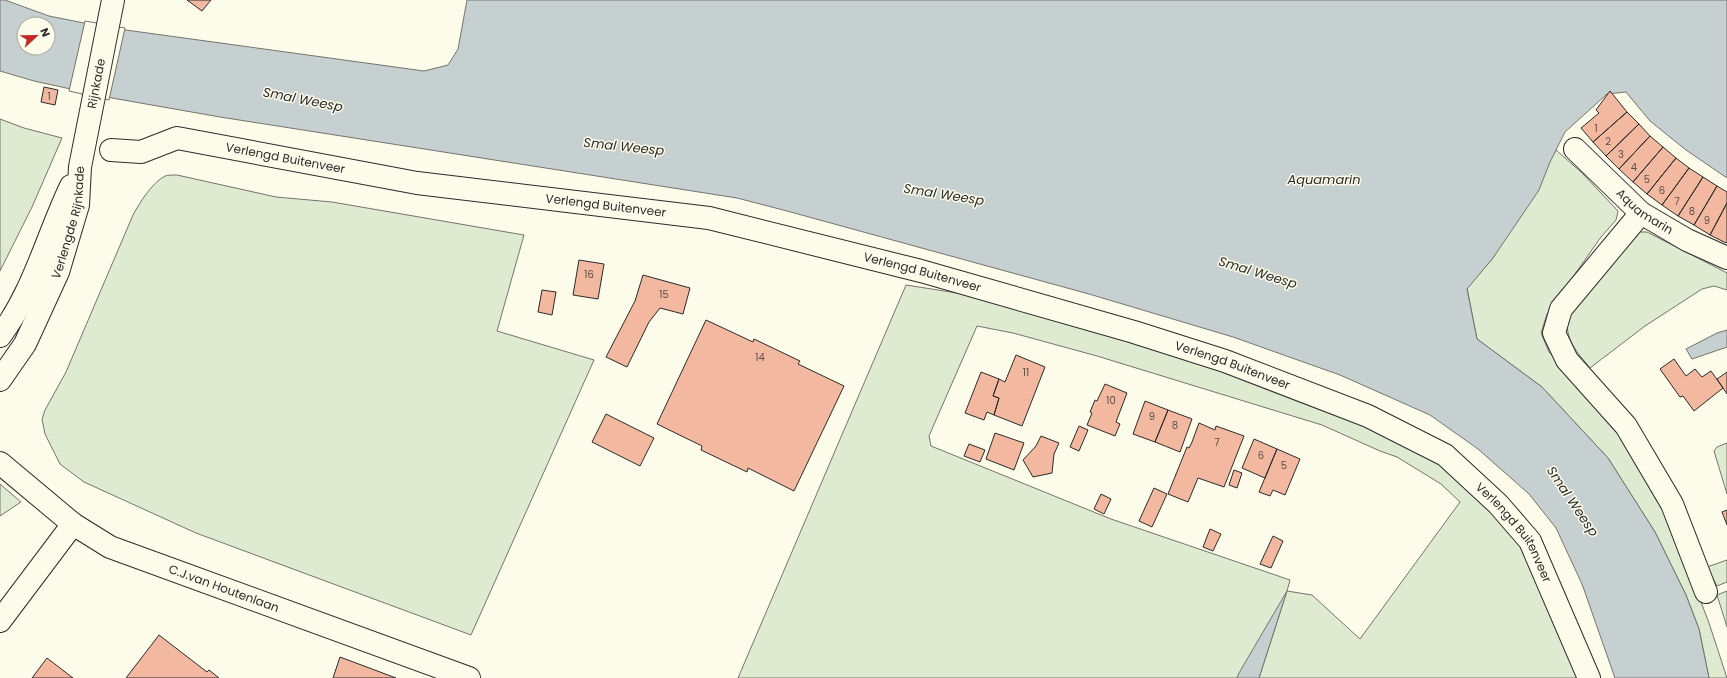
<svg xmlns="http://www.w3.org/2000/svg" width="1727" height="678" font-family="Poppins,sans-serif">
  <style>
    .green { fill: #deebd1; stroke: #74746e; fill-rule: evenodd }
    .water { fill: #c7d0d0; stroke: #74746e; fill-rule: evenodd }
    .pier { fill: #fdfbea; stroke: #74746e }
    .building { fill: #f2b8a0; stroke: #2b2b2b }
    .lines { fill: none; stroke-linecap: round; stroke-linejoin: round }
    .street-casing { stroke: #2b2b2b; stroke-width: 24 }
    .secondary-casing { stroke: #2b2b2b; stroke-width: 24 }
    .street { stroke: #fdfbea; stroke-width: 22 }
    .secondary { stroke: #fdfbea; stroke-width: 22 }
    .labels { text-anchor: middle; stroke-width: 3; stroke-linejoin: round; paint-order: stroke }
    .number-label { font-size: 10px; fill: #5d4e48 }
    .street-label { font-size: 12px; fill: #2b2b2b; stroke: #fdfbea }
    .water-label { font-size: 13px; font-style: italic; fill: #2b2b2b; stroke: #fdfbea }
  </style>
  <rect width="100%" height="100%" fill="#fdfbea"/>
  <!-- green -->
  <path class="green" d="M 0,119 L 24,128 L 62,138 L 32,207 L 0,271 Z
    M 1556,150 L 1581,172 L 1618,211 L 1616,220 L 1601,237 L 1547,314 L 1541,333 L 1549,352 L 1589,396 L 1651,475 L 1675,533 L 1709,623 L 1727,678 L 1709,678 L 1699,629 L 1686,595 L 1655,532 L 1608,458 L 1542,387 L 1477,339 L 1467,288 L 1493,258 Z
    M 177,175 L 276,197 L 332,202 L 524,235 L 497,331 L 594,360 L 471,635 L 196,533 L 84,482 L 60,464 L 45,434 L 42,419 L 45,410 L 66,372 L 133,215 C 140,202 152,183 165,176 C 168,175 173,175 177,175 Z
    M 1639,232 L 1647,232 L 1727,273 L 1727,290 L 1714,286 L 1702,289 L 1645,326 L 1590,368 C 1577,352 1564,339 1568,317 Z
    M 906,285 L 989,298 L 1235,370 L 1370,418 L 1499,500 L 1592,678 L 1259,678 L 1286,594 L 1237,678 L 738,678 ZM 977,326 L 1013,333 L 1097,356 L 1322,425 L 1380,451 L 1397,457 L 1441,484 L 1460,502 L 1360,639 L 1312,595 L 1287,591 L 1290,580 L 1111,519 L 931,446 L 929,436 Z
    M 1727,443 L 1727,494 L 1714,451 L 1717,447 Z
    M 0,484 L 21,502 L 0,516 Z
    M 1727,560 L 1727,582 L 1717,586 L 1707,567 Z
    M 1727,591 L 1727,627 L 1717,595 Z"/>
  <!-- water -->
  <path class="water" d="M 0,0 L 5,0 L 49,16 L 104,27 L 424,71 L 448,65 L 458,49 L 467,0 L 1727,0 L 1727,178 L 1686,150 L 1650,121 L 1626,92 L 1607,94 L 1565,132 L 1550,162 L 1539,190 L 1493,258 L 1467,289 L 1477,339 L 1542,387 L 1608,458 L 1655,532 L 1686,595 L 1699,629 L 1709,678 L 1615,678 L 1582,584 L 1556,528 L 1529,494 L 1478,449 L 1430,415 L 1340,375 L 1233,337 L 1089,294 L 787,211 L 737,198 L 220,117 L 112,98 L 34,81 L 0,71 ZM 24,24 L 48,24 L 48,48 L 24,48 Z
    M 1727,330 L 1727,347 L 1692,359 L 1686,349 L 1717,333 Z
    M 1287,591 L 1259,678 L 1237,678 L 1239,673 Z"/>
  <!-- pier -->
  <path class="pier" d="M 85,21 L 125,28 L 109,100 L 69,91 Z"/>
  <!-- building -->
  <path class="building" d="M 187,0 L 211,0 L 202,11 Z
    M 44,87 L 58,90 L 55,105 L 41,102 Z
    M 1610,91 L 1627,112 L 1593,142 L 1581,128 L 1599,113 L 1596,110 Z
    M 1627,112 L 1639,124 L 1606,156 L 1593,142 Z
    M 1639,124 L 1650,136 L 1619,169 L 1606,156 Z
    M 1650,136 L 1663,147 L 1633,182 L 1619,169 Z
    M 1663,147 L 1676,158 L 1647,194 L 1633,182 Z
    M 1676,158 L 1689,168 L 1662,205 L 1647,194 Z
    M 1689,168 L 1703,177 L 1678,216 L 1662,205 Z
    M 1703,177 L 1717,186 L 1694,225 L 1678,216 Z
    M 1717,186 L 1727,192 L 1727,203 L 1710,235 L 1694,225 Z
    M 1727,203 L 1727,242 L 1726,243 L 1710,235 Z
    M 579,260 L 604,264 L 598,299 L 573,295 Z
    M 643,275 L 690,288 L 683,314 L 660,308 L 649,322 L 627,367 L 606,357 L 635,301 Z
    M 542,290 L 556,292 L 552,315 L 538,312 Z
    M 706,320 L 753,342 L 754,339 L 800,361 L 798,364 L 844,386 L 794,491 L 748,468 L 747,472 L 701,450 L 702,446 L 657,424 Z
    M 1016,355 L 1045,367 L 1022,426 L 994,415 L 999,398 L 993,396 L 999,379 L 1005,382 Z
    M 1674,359 L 1686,376 L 1695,369 L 1702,377 L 1711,371 L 1723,388 L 1694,411 L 1683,396 L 1680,397 L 1660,369 Z
    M 981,372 L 999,379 L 993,396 L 999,398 L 994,415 L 987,412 L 984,420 L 965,413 Z
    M 1727,372 L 1727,394 L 1717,379 Z
    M 1105,384 L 1127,393 L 1116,422 L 1120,424 L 1115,436 L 1087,425 L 1092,413 L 1090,412 L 1095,400 L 1097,401 Z
    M 1145,401 L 1168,410 L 1155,442 L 1133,434 Z
    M 1168,410 L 1192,419 L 1180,452 L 1155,442 Z
    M 606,414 L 654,438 L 640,466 L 592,442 Z
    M 1199,423 L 1215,430 L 1216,426 L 1244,436 L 1224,487 L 1198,478 L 1188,502 L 1168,494 L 1187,447 L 1189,448 L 1192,442 Z
    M 1079,426 L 1088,430 L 1079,451 L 1070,447 Z
    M 995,433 L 1024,443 L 1014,470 L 986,459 Z
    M 1041,436 L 1059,443 L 1054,454 L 1052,473 L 1033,477 L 1023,460 L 1036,446 Z
    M 1254,439 L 1277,449 L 1265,478 L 1242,468 Z
    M 969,444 L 985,450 L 980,462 L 964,456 Z
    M 1277,449 L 1300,459 L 1285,495 L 1273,490 L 1270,496 L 1259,492 Z
    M 1234,470 L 1242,473 L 1237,488 L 1229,485 Z
    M 1154,488 L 1167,494 L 1152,527 L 1139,521 Z
    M 1101,494 L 1111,499 L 1104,514 L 1094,509 Z
    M 1727,510 L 1727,525 L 1722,512 Z
    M 1210,529 L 1221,534 L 1213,551 L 1203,547 Z
    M 1273,536 L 1283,541 L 1271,568 L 1260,564 Z
    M 159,635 L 207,672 L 209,670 L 219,678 L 126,678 Z
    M 340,657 L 396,678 L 333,678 Z
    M 47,658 L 73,678 L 32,678 Z"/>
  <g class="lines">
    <!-- street casing -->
    <g class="street-casing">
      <g id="street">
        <path id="s1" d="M 1575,149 L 1641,213 L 1687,240 L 1727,258"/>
        <path id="s2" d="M 111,150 L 141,152 L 177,138 L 417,183 L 709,218 L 921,271 L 1134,332 L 1225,361 L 1368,416 L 1445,455 L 1498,504 L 1530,541 L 1589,678"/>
        <path d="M 1641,213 L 1561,309 L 1554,333 L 1567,360 L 1626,426 L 1672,504 L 1706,592"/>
        <path id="s3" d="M 0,463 L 73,524 L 110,547 L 469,678"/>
        <path d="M 0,621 L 73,524"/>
      </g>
    </g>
    <!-- secondary casing -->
    <g class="secondary-casing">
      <g id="secondary">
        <path d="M 0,336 C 34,291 47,236 71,186"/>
        <path id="s4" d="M 0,380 L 25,344 L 58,272 L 78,205 L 80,167 L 113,0"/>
      </g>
    </g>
    <!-- street -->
    <use href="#street" class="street"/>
    <!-- secondary -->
    <use href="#secondary" class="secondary"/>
  </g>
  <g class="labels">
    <!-- number labels -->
    <g class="number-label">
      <text x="49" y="100">1</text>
      <text x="1596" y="132">1</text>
      <text x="1608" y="145">2</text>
      <text x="1621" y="158">3</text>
      <text x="1634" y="171">4</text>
      <text x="1647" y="183">5</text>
      <text x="1662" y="194">6</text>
      <text x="1677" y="205">7</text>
      <text x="1692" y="215">8</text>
      <text x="1707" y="224">9</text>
      <text x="589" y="278">16</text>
      <text x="664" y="298">15</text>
      <text x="760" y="361">14</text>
      <text x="1026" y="376">11</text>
      <text x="1111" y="404">10</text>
      <text x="1152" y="420">9</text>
      <text x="1175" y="429">8</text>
      <text x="1217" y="446">7</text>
      <text x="1261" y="459">6</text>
      <text x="1284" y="469">5</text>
    </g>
    <!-- street labels -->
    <g class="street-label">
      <text dy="4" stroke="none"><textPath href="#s4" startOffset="316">Rijnkade</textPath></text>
      <text dy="4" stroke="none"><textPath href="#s2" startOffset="179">Verlengd Buitenveer</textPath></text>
      <text dy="4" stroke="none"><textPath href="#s2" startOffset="503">Verlengd Buitenveer</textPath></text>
      <text dy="4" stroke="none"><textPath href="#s1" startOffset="94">Aquamarin</textPath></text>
      <text dy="4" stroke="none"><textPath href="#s4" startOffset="174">Verlengde Rijnkade</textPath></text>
      <text dy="4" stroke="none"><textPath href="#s2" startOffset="827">Verlengd Buitenveer</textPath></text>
      <text dy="4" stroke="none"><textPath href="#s2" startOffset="1151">Verlengd Buitenveer</textPath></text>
      <text dy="4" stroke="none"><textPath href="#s2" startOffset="1487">Verlengd Buitenveer</textPath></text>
      <text dy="4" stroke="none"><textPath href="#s3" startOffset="260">C.J.van Houtenlaan</textPath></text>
    </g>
    <!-- water labels -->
    <g class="water-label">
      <text transform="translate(303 99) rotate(11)" y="5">Smal Weesp</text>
      <text transform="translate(624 146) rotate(6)" y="5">Smal Weesp</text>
      <text x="1324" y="184">Aquamarin</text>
      <text transform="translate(944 194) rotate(9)" y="5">Smal Weesp</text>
      <text transform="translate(1258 272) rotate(17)" y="5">Smal Weesp</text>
      <text transform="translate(1573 501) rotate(56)" y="5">Smal Weesp</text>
    </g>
  </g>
  <!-- north arrow -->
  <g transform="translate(36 36) rotate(68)"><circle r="19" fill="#fdfbea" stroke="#a9a89e"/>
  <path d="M0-3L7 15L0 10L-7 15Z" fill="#c62828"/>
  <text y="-6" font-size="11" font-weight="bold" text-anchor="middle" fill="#2b2b2b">N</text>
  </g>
</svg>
